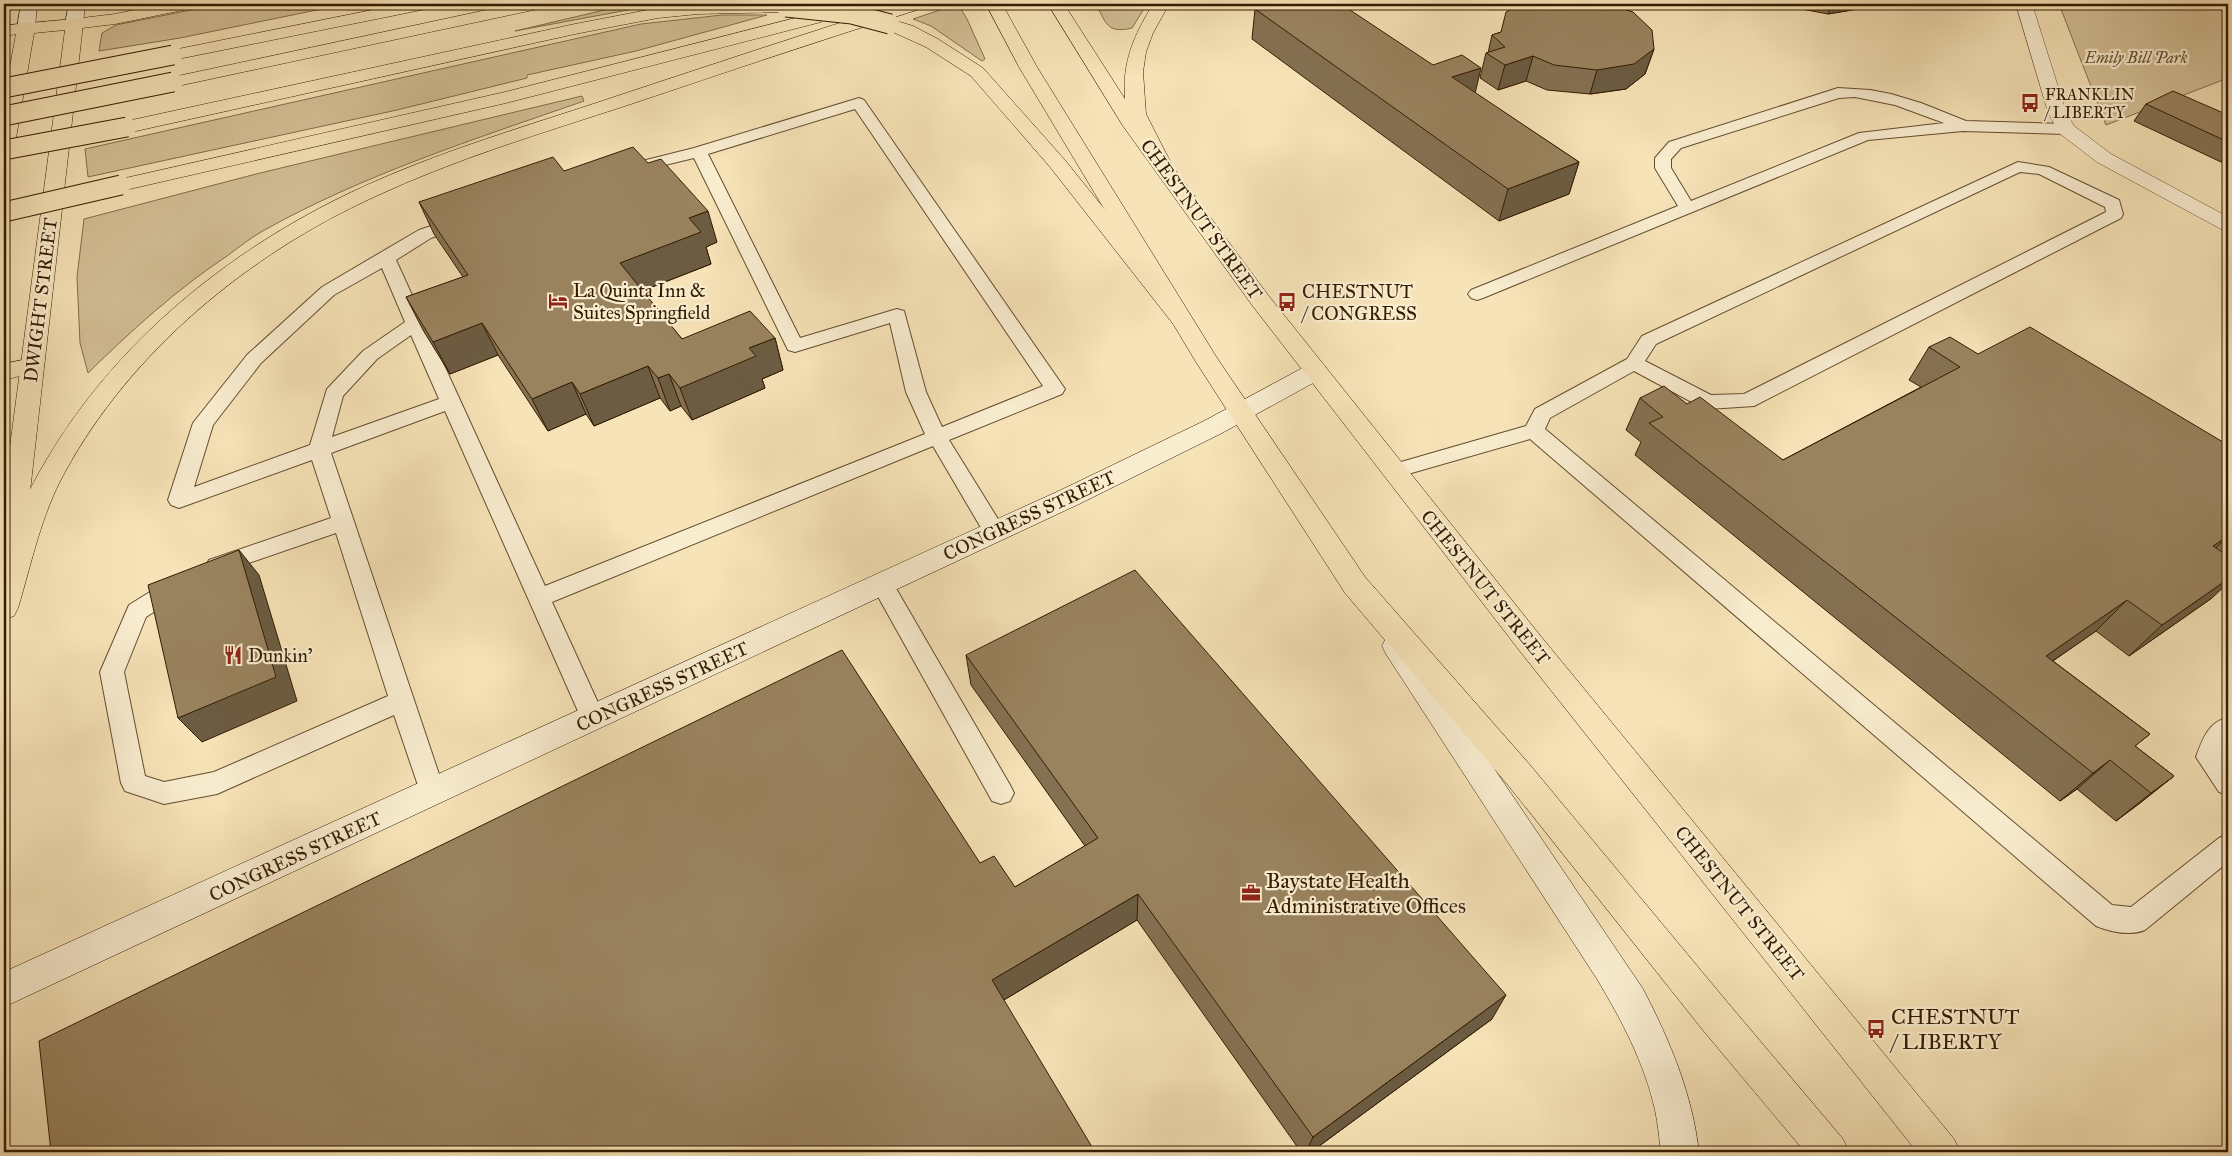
<svg xmlns="http://www.w3.org/2000/svg" width="2232" height="1156" font-family="'IM FELL Great Primer',serif">
  <style>
    .green { fill: #d5c198; stroke: #846e4c }
    .lines { fill: none; stroke-linecap: round; stroke-linejoin: round }
    .lane-casing { stroke: #644d2e; stroke-width: 2 }
    .street-casing { stroke: #644d2e; stroke-width: 1 }
    .secondary-casing { stroke: #341b00; stroke-width: 1 }
    .primary-casing { stroke: #341b00; stroke-width: 1 }
    .highway-casing { stroke: #341b00; stroke-width: 1 }
    .lane { fill: #f9edd0; fill-rule: evenodd }
    .street { fill: #f9edd0; fill-rule: evenodd }
    .secondary { fill: #f9edd0; fill-rule: evenodd }
    .primary { fill: #f6e3b7; fill-rule: evenodd }
    .highway { fill: #f6e3b7; fill-rule: evenodd }
    .highway-bridge-casing { stroke: #341b00; stroke-width: 21; stroke-linecap: butt }
    .highway-bridge { stroke: #f6e3b7; stroke-width: 19 }
    .wall { fill: #847152; stroke: #341b00 }
    .shaded-wall { fill: #6b5c42; stroke: #341b00 }
    .building { fill: #99835f; stroke: #341b00 }
    .labels { text-anchor: middle; stroke-width: 4.5; stroke-linejoin: round; paint-order: stroke }
    .far-park-label { font-size: 16px; font-style: italic; fill: #644d2e; stroke: #f9edd0 }
    .far-poi-label { font-size: 16px; fill: #341b00; stroke: #f9edd0; text-anchor: start }
    .street-label { font-size: 19px; fill: #341b00; stroke: #f9edd0 }
    .poi-label { font-size: 19px; fill: #341b00; stroke: #f9edd0; text-anchor: start }
    .near-poi-label { font-size: 22px; fill: #341b00; stroke: #f9edd0; text-anchor: start }
  </style>
  <rect width="100%" height="100%" fill="#f6e3b7"/>
  <filter id="stains"><feTurbulence type="fractalNoise" baseFrequency=".004" numOctaves="4"/><feColorMatrix values="0 0 0 0 .2 0 0 0 0 .09 0 0 0 0 .02 0 0 0 .5 -.17"/></filter>
  <radialGradient id="worn" r=".72"><stop offset=".6" stop-color="#630" stop-opacity="0"/><stop offset="1" stop-color="#630" stop-opacity=".3"/></radialGradient>
  <!-- green -->
  <path class="green" d="M 221,4 L 346,4 L 180,38 L 99,51 L 102,33 L 116,25 Z
    M 630,4 L 660,4 L 515,31 Z
    M 958,4 L 967,19 L 985,59 L 982,61 L 931,26 L 913,19 Z
    M 1096,4 L 1147,4 L 1132,28 C 1107,34 1106,23 1096,4 Z
    M 2059,4 L 2228,4 L 2228,78 L 2106,125 Z
    M 722,15 L 767,15 L 636,51 L 527,75 L 527,78 L 397,110 L 88,177 L 85,149 L 641,24 Z
    M 582,96 L 584,101 C 475,139 362,175 261,232 C 249,239 238,248 227,256 C 176,290 132,330 88,373 L 80,343 L 77,277 L 84,219 L 260,173 Z"/>
  <g class="lines">
    <!-- lane casing -->
    <g class="lane-casing">
      <path id="lane" d="M 1838,88 L 1870,90 L 1891,94 L 1921,103 L 1966,121 L 2066,124 L 2072,126 L 2074,129 L 2072,132 L 2066,134 L 1963,131 L 1868,140 L 1483,298 L 1477,300 L 1471,298 L 1468,294 L 1471,290 L 1678,206 L 1655,168 L 1655,158 L 1669,142 ZM 1855,97 L 1895,105 L 1944,123 L 1859,133 L 1691,201 L 1671,168 L 1671,159 L 1681,148 L 1839,98 Z
        M 859,98 L 864,100 L 1065,389 L 1062,394 L 949,440 L 1006,532 L 1003,538 L 995,540 L 987,538 L 933,446 L 552,602 L 605,718 L 602,725 L 593,728 L 584,725 L 581,718 L 445,411 L 331,453 L 445,792 L 441,800 L 432,803 L 423,800 L 394,715 L 217,794 L 164,804 L 125,791 L 121,783 L 100,672 L 129,605 L 169,580 L 177,577 L 185,580 L 188,586 L 185,592 L 146,617 L 124,672 L 145,776 L 164,782 L 214,772 L 388,696 L 336,533 L 217,574 L 209,572 L 206,566 L 209,560 L 331,518 L 312,460 L 179,508 L 171,505 L 168,500 L 193,423 L 247,355 L 322,287 L 419,230 L 461,216 L 467,217 L 470,221 L 467,225 L 431,238 L 396,260 L 545,586 L 925,434 L 906,392 L 890,323 L 795,352 L 788,350 L 694,158 L 632,173 L 626,171 L 624,168 L 626,165 L 694,148 ZM 855,109 L 1043,386 L 942,427 L 926,392 L 904,311 L 897,309 L 890,311 L 800,338 L 708,154 ZM 382,268 L 405,322 L 363,351 L 327,389 L 310,445 L 194,487 L 213,425 L 261,363 L 334,295 ZM 411,335 L 439,399 L 332,437 L 343,396 L 377,359 Z
        M 2018,162 L 2049,167 L 2119,200 L 2123,214 L 2121,218 L 1754,406 L 1708,409 L 1701,407 L 1634,371 L 1550,418 L 1545,429 L 2112,905 L 2131,907 L 2219,838 L 2228,834 L 2228,862 L 2145,930 C 2130,936 2111,932 2096,926 L 1530,439 L 1394,478 L 1387,476 L 1384,471 L 1387,466 L 1526,426 L 1535,409 L 1627,359 L 1642,336 ZM 2020,172 L 2039,174 L 2105,207 L 2106,212 L 1744,394 L 1711,395 L 1645,361 L 1656,344 Z
        M 882,575 L 890,578 L 1010,785 L 1014,793 L 1010,801 L 1001,804 L 992,801 L 871,584 L 874,578 Z
        M 2228,717 L 2228,742 L 2222,755 L 2228,764 L 2228,795 L 2219,792 L 2196,757 C 2203,738 2208,723 2228,717 Z"/>
    </g>
    <!-- street casing -->
    <g class="street-casing">
      <path id="street" d="M 2016,4 L 2032,4 L 2066,112 L 2074,126 L 2111,154 L 2228,217 L 2228,231 L 2221,229 L 2097,162 L 2059,133 L 2048,112 Z"/>
    </g>
    <!-- secondary casing -->
    <g class="secondary-casing">
      <path id="secondary" d="M 21,4 L 37,4 L 35,28 L 32,32 L 20,32 L 17,28 Z
        M 69,4 L 85,4 L 83,24 L 80,28 L 68,28 L 65,24 Z
        M 1316,363 L 1324,365 L 1328,371 L 1324,377 L 1222,433 L 1079,504 L 4,1007 L 4,972 L 1061,490 L 1204,421 L 1308,365 Z
        M 1396,634 L 1406,638 L 1643,989 C 1670,1041 1692,1093 1699,1152 L 1661,1152 C 1659,1138 1658,1124 1655,1110 C 1644,1062 1622,1021 1597,979 L 1386,654 L 1382,646 L 1386,638 Z"/>
    </g>
    <!-- primary casing -->
    <g class="primary-casing">
      <path id="primary" d="M 986,4 L 1002,4 L 1037,67 L 1217,358 L 1365,577 L 1530,765 L 1728,1003 L 1843,1139 L 1849,1152 L 1805,1152 L 1702,1029 L 1508,785 L 1345,593 L 1196,362 L 1019,67 Z
        M 1048,4 L 1064,4 L 1141,124 L 1268,295 L 1539,634 L 1954,1139 L 1960,1152 L 1917,1152 L 1519,650 L 1252,305 L 1123,126 Z
        M 74,19 L 80,20 L 83,24 L 21,571 L 17,578 L 4,580 L 4,492 L 65,30 L 34,33 L 14,150 L 11,154 L 4,156 L 4,100 L 17,28 L 20,24 Z"/>
    </g>
    <!-- highway casing -->
    <g class="highway-casing">
      <path id="highway" d="M 164,4 L 196,4 L 194,8 L 188,9 L 115,24 L 74,29 L 68,28 L 65,24 L 68,20 L 74,19 L 115,14 Z
        M 402,4 L 434,4 L 432,8 L 426,9 L 173,60 L 167,59 L 164,55 L 167,51 L 173,50 Z
        M 515,4 L 546,4 L 544,8 L 538,9 L 173,87 L 167,86 L 164,82 L 167,78 L 173,77 Z
        M 705,4 L 792,4 L 794,7 L 792,11 L 786,12 L 698,14 L 658,18 L 575,34 L 127,133 L 120,131 L 117,127 L 120,123 L 127,121 L 575,24 L 658,8 Z
        M 900,4 L 925,4 L 923,8 C 824,39 726,72 628,105 C 542,133 455,159 374,197 C 249,254 131,351 65,472 C 41,515 32,562 18,608 L 14,616 L 4,619 C 4,600 1,579 4,561 C 11,525 29,489 47,459 C 110,352 209,267 318,209 C 404,163 498,135 590,105 C 693,71 797,36 900,4 Z
        M 1153,4 L 1169,4 L 1153,33 L 1146,52 L 1143,72 L 1146,114 L 1172,165 L 1169,169 L 1162,171 L 1155,169 L 1152,165 C 1145,150 1131,128 1127,113 C 1119,70 1131,40 1153,4 Z
        M 815,13 L 821,14 L 824,18 L 821,22 L 506,103 L 121,191 L 114,189 L 111,185 L 114,181 L 121,179 L 505,92 Z
        M 890,19 L 913,26 L 938,39 L 983,68 L 1064,159 L 1190,315 L 1193,320 L 1190,325 L 1182,327 L 1174,325 L 1050,167 L 971,76 L 926,47 L 884,28 L 881,24 L 884,20 Z
        M 26,23 L 32,24 L 35,28 L 32,32 L 4,36 L 4,26 Z
        M 32,358 L 40,361 L 44,366 L 40,371 L 4,380 L 4,364 Z"/>
    </g>
    <!-- lane -->
    <use href="#lane" class="lane"/>
    <!-- street -->
    <use href="#street" class="street"/>
    <!-- secondary -->
    <use href="#secondary" class="secondary"/>
    <!-- primary -->
    <use href="#primary" class="primary"/>
    <!-- highway -->
    <use href="#highway" class="highway"/>
    <!-- highway-bridge casing -->
    <g class="highway-bridge-casing">
      <path id="highway-bridge" d="M 786,7 L 852,14 L 890,24
        M 4,88 L 173,55
        M 4,116 L 173,82
        M 4,150 L 127,127
        M 4,212 L 121,185"/>
    </g>
    <!-- highway-bridge -->
    <use href="#highway-bridge" class="highway-bridge"/>
  </g>
  <!-- wall -->
  <path class="wall" d="M 1786,4 L 1888,4 L 1828,14 L 1791,7 Z
    M 1255,9 L 1475,93 L 1579,162 L 1569,194 L 1499,221 L 1252,39 Z
    M 1501,32 L 1654,49 L 1645,74 L 1626,89 L 1590,94 L 1547,90 L 1526,81 L 1498,90 L 1480,78 L 1486,53 L 1488,53 L 1492,35 Z
    M 2146,104 L 2228,115 L 2228,158 L 2221,162 L 2134,121 Z
    M 564,171 L 717,242 L 706,247 L 711,264 L 642,291 L 682,339 L 775,338 L 783,370 L 762,379 L 765,388 L 692,420 L 681,406 L 670,411 L 660,398 L 594,426 L 586,414 L 548,431 L 498,355 L 450,374 L 423,330 L 406,297 L 463,277 L 434,234 L 419,202 Z
    M 1929,347 L 1978,354 L 2228,445 L 2228,588 L 2225,585 L 2212,598 L 2129,656 L 2096,631 L 2053,661 L 2150,734 L 2135,746 L 2174,776 L 2116,821 L 2077,789 L 2060,801 L 1635,455 L 1641,442 L 1626,430 L 1640,398 L 1687,404 L 1783,460 L 1921,387 L 1909,380 Z
    M 966,655 L 1492,1019 L 1311,1152 L 1301,1152 L 1137,920 L 1004,1000 L 980,863 L 1015,887 L 1085,846 L 971,685 Z"/>
  <!-- shaded-wall -->
  <path class="shaded-wall" d="M 1832,4 L 1888,4 L 1828,14 Z
    M 1654,49 L 1645,74 L 1626,89 L 1590,94 L 1597,70 Z
    M 1533,56 L 1526,81 L 1498,90 L 1505,65 Z
    M 1481,68 L 1474,98 L 1452,77 Z
    M 2228,152 L 2228,158 L 2221,162 Z
    M 1579,162 L 1569,194 L 1499,221 L 1508,189 Z
    M 708,211 L 717,242 L 706,247 L 711,264 L 631,295 L 620,263 L 689,218 Z
    M 482,323 L 498,355 L 450,374 L 433,342 Z
    M 775,338 L 783,370 L 762,379 L 765,388 L 692,420 L 680,388 L 749,348 Z
    M 648,366 L 660,398 L 594,426 L 580,394 Z
    M 669,374 L 681,406 L 670,411 L 658,378 Z
    M 572,382 L 586,414 L 548,431 L 532,399 Z
    M 2228,536 L 2197,567 L 2213,546 Z
    M 239,550 L 259,575 L 297,701 L 202,742 L 178,718 Z
    M 2228,579 L 2228,583 L 2212,598 L 2129,656 L 2162,625 Z
    M 2127,600 L 2096,631 L 2016,686 L 2046,656 Z
    M 2110,760 L 2077,789 L 2060,801 L 2093,773 Z
    M 2174,776 L 2139,804 L 2116,821 L 2151,793 Z
    M 1138,894 L 1137,920 L 997,1004 L 992,980 Z
    M 1506,995 L 1492,1019 L 1311,1152 L 1306,1152 L 1313,1137 Z"/>
  <!-- building -->
  <path class="building" d="M 1273,4 L 1341,4 L 1433,65 L 1462,55 L 1481,68 L 1452,77 L 1579,162 L 1508,189 L 1255,9 Z
    M 1520,4 L 1609,4 L 1633,12 L 1652,30 L 1654,49 L 1634,64 L 1597,70 L 1554,65 L 1533,56 L 1505,65 L 1486,53 L 1505,47 L 1492,35 L 1501,32 L 1506,12 Z
    M 2173,91 L 2228,115 L 2228,142 L 2146,104 Z
    M 633,147 L 648,163 L 661,159 L 708,211 L 689,218 L 701,232 L 620,263 L 682,339 L 750,311 L 775,338 L 749,348 L 756,356 L 680,388 L 669,374 L 658,378 L 648,366 L 580,394 L 572,382 L 532,399 L 482,323 L 433,342 L 406,297 L 468,275 L 419,202 L 553,157 L 564,171 Z
    M 2030,327 L 2228,445 L 2228,536 L 2213,546 L 2228,556 L 2228,579 L 2162,625 L 2127,600 L 2046,656 L 2150,734 L 2135,746 L 2174,776 L 2151,793 L 2110,760 L 2093,773 L 1649,423 L 1663,417 L 1640,398 L 1664,386 L 1687,404 L 1700,397 L 1783,460 L 1960,367 L 1929,347 L 1950,337 L 1978,354 Z
    M 239,550 L 276,677 L 178,718 L 148,585 Z
    M 1135,570 L 1506,995 L 1313,1137 L 1138,894 L 992,980 L 1095,1152 L 51,1152 L 39,1041 L 842,650 L 980,863 L 994,856 L 1015,887 L 1098,838 L 966,655 Z"/>
  <!-- icons -->
  <defs>
    <g id="bus-bare" transform="scale(1.5)"><path d="M-5-6H5V4H4V6H2V4H-2V6H-4V4H-5ZM-3.5-4V0h7V-4ZM-3.5 1.2v1.5H-2V1.2ZM2 1.2v1.5H3.5V1.2Z" fill="#8f2418" stroke="#f9edd0" stroke-width="2.5" paint-order="stroke"/></g>
    <g id="hotel-bare" transform="scale(1.5)"><path d="M-6-4.5h1.5V1H6V5H4.5V3h-9V5H-6ZM-4 0a1.8 1.8 0 1 1 3.6 0ZM.5 0V-2.5h3Q6-2.5 6 0Z" fill="#8f2418" stroke="#f9edd0" stroke-width="2.5" paint-order="stroke"/></g>
    <g id="restaurant-bare" transform="scale(1.5)"><path d="M-5-6h1v4h1v-4h1v4h1v-4h1v5L-1.5 .5V6h-2V.5L-5-1ZM5-6V6H3V1.5H1.5Q1.5-4 5-6Z" fill="#8f2418" stroke="#f9edd0" stroke-width="2.5" paint-order="stroke"/></g>
    <g id="office-bare" transform="scale(1.5)"><path d="M-6-3h4V-5.5h4V-3h4V5H-6ZM-1-4.5V-3h2v-1.5ZM-6 0V1H6V0Z" fill="#8f2418" stroke="#f9edd0" stroke-width="2.5" paint-order="stroke"/></g>
  </defs>
  <g fill-rule="evenodd">
    <use href="#bus-bare" x="2030" y="103"/>
    <use href="#hotel-bare" x="558" y="301"/>
    <use href="#bus-bare" x="1287" y="302"/>
    <use href="#restaurant-bare" x="233" y="655"/>
    <use href="#office-bare" x="1251" y="893"/>
    <use href="#bus-bare" x="1876" y="1029"/>
  </g>
  <g class="labels">
    <!-- far-park labels -->
    <g class="far-park-label">
      <text x="2136" y="63">Emily Bill Park</text>
    </g>
    <!-- far-poi labels -->
    <g class="far-poi-label">
      <text x="2045" y="100">FRANKLIN<tspan x="2045" dy="18">/ LIBERTY</tspan></text>
    </g>
    <!-- street labels -->
    <g class="street-label">
      <text transform="translate(1202 219) rotate(54)" y="7">CHESTNUT STREET</text>
      <text transform="translate(40 300) rotate(-83)" y="7">DWIGHT STREET</text>
      <text transform="translate(1029 515) rotate(-25)" y="7">CONGRESS STREET</text>
      <text transform="translate(1486 587) rotate(51)" y="7">CHESTNUT STREET</text>
      <text transform="translate(662 686) rotate(-25)" y="7">CONGRESS STREET</text>
      <text transform="translate(295 856) rotate(-25)" y="7">CONGRESS STREET</text>
      <text transform="translate(1740 903) rotate(51)" y="7">CHESTNUT STREET</text>
    </g>
    <!-- poi labels -->
    <g class="poi-label">
      <text x="573" y="297">La Quinta Inn &amp;<tspan x="573" dy="22">Suites Springfield</tspan></text>
      <text x="1302" y="298">CHESTNUT<tspan x="1302" dy="22">/ CONGRESS</tspan></text>
      <text x="248" y="662">Dunkin'</text>
    </g>
    <!-- near-poi labels -->
    <g class="near-poi-label">
      <text x="1266" y="888">Baystate Health<tspan x="1266" dy="25">Administrative Offices</tspan></text>
      <text x="1891" y="1024">CHESTNUT<tspan x="1891" dy="25">/ LIBERTY</tspan></text>
    </g>
  </g>
  <!-- margin -->
  <rect width="2232" height="1156" fill="none" stroke="#f6e3b7" stroke-width="20"/>
  <rect x="5" y="5" width="2222" height="1146" fill="none" stroke="#341b00" stroke-width="2.5"/>
  <rect x="10" y="10" width="2212" height="1136" fill="none" stroke="#341b00"/>
  <rect width="100%" height="100%" filter="url(#stains)"/>
  <rect width="100%" height="100%" fill="url(#worn)"/>
</svg>
